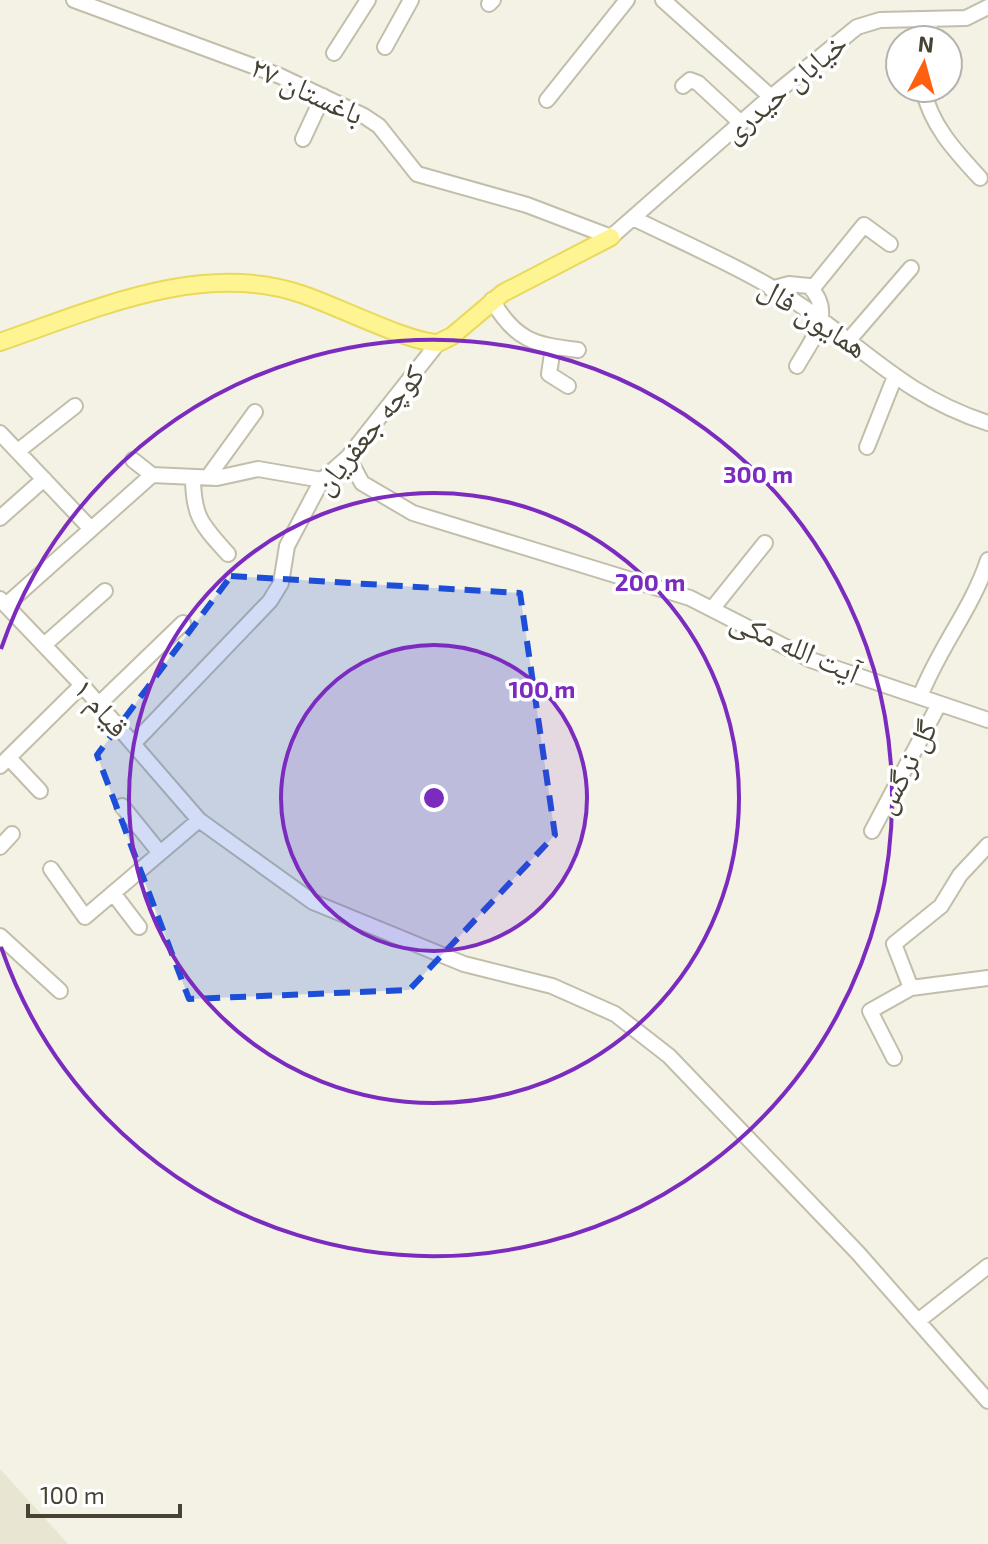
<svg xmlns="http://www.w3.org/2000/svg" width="988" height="1544" font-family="'Exo 2','Noto Naskh Arabic',sans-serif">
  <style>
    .residential { fill: #e8e5d3 }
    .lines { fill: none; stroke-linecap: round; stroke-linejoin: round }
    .minor-casing { stroke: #c2beaa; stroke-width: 18 }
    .major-casing { stroke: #e9d95d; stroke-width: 20 }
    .minor { stroke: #fff; stroke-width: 14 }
    .major { stroke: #fff492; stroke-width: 16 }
    .marked { fill: #1d4ed8; fill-opacity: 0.2; stroke: #1d4ed8; stroke-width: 6; stroke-dasharray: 16 10; stroke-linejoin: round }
    .ring { fill: none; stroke: #7b2cbf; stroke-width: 4 }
    .labels { text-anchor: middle; stroke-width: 7; stroke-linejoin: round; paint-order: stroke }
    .street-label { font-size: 30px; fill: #464234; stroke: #fff }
    .centre { fill: #7b2cbf; stroke: #fff; stroke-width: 4 }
    .ring-label { font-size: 24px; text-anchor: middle; font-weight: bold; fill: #7b2cbf; stroke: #fff; stroke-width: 7; stroke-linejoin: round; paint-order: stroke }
  </style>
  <rect width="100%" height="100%" fill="#f3f2e5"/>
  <!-- residential -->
  <path class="residential" d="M 0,1469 L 68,1544 L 0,1544 Z"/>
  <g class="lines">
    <!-- minor casing -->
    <g class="minor-casing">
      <path id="minor" d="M 74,0 L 280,76 L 364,116 L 379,126 L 417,174 L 527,205 L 611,237 L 761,105 L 857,27 L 880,20 L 966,18 L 988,7
        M 663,0 L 771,97
        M 489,4 L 493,0
        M 927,40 L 931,19
        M 385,47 L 411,0
        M 334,53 L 368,0
        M 683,86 L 690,80 L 698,83 L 741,123
        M 923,88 C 930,124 955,151 980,178
        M 547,100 L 627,0
        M 303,139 L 323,96
        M 633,218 C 696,249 766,278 823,321 C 880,364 917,400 988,423
        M 771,289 L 789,284 L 809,286 C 836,313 812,339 797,366
        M 812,289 L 864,225 L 890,244
        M 492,300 C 515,340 534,345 578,350
        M 848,341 L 911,268
        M 553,347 L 549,374 L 568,386
        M 0,433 L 91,529
        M 867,447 L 894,379
        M 18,451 L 75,406
        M 348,457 L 362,483 L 413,513 L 690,598 L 811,660 L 988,720
        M 133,460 L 152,475
        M 193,477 C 193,517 202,525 228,554
        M 208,477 L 255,412
        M 0,518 L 44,479
        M 0,599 L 82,685 L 199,820 L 313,902 L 464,964 L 552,986 L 615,1014 L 669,1056 L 858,1253 L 988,1401
        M 6,605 L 152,475 L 217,478 L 258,469 L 322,480
        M 712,609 L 765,543
        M 44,645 L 105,591
        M 920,697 C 938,649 972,609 988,560
        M 99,704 L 183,623
        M 133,744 L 270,601 L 281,583 L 287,546 L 322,480 L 348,457 L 438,343
        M 9,758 L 40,791
        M 0,766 L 82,685
        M 122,806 L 160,853
        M 872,831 L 939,704
        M 988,845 L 960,875 L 941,906 L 894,944 L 911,988 L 988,978
        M 0,847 L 12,834
        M 51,869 L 85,917 L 199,820
        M 113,893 L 139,927
        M 0,936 L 60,991
        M 894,1058 L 870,1011 L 911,988
        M 918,1321 L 988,1266"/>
    </g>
    <!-- major casing -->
    <g class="major-casing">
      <path id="major" d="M 0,342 C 93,310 202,260 301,294 C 335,305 407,342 438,343 L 452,336 L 503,293 L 611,237"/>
    </g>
    <!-- minor -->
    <use href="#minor" class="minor"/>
    <!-- major -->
    <use href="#major" class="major"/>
  </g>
  <!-- marked area -->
  <path class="marked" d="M 231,576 L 520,593 L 555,835 L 409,990 L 189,999 L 97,755 Z"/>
  <!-- distance rings -->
  <circle cx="434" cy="798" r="153" fill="#7b2cbf" fill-opacity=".12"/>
  <g class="ring">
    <circle cx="434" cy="798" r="153"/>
    <circle cx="434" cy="798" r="305"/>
    <path d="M1 649A458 458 0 1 1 1 947"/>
  </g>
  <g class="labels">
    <!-- street labels -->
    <g class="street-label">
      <text transform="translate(785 88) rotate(-40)" y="10">خیابان حیدری</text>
      <text transform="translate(307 91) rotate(25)" y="10">باغستان ۲۷</text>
      <text transform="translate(813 318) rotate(33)" y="10">همایون فال</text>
      <text transform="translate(369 430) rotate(-51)" y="10">کوچه جعفریان</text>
      <text transform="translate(795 647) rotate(24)" y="10">آیت الله مکی</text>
      <text transform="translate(101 708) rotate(49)" y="10">قیام ۱</text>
      <text transform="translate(906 767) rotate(-62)" y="10">گل نرگس</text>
    </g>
  </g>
  <circle cx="434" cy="798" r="12" class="centre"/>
  <g class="ring-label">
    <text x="758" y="483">300 m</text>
    <text x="650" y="591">200 m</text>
    <text x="542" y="698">100 m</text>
  </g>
  <!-- north arrow -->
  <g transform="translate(924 64) rotate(6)"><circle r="38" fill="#ffffff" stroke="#b5b3ae" stroke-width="2"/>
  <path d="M0-6L14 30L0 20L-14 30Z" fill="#ff6010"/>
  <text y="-12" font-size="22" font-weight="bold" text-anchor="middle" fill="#464234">N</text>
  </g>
  <!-- scale -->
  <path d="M28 1504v12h152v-12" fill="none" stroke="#464234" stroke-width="4"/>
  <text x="40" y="1504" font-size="24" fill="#464234" stroke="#ffffff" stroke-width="6" paint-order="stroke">100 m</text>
</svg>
